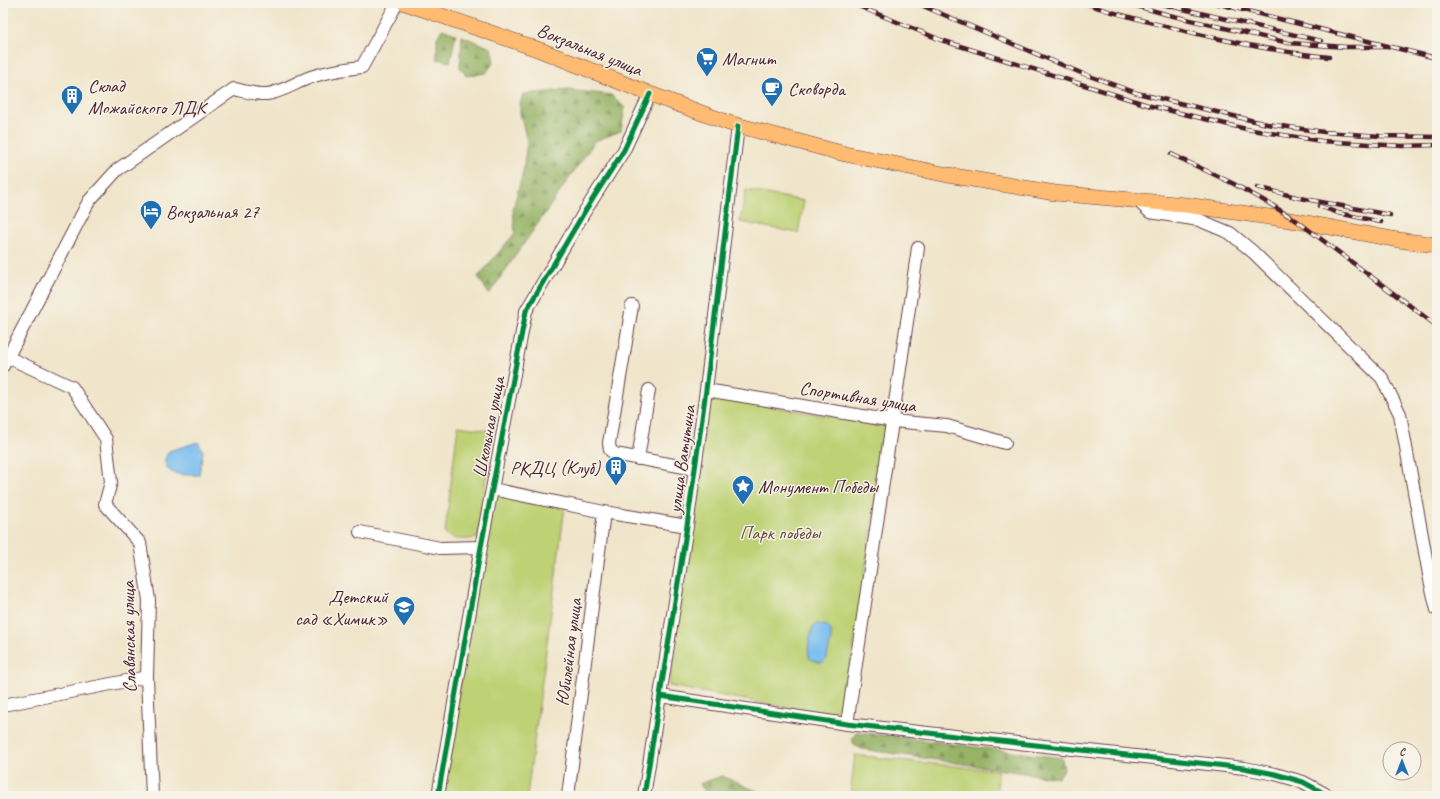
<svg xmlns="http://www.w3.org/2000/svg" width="1440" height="799" font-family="Caveat,sans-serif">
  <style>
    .forest { fill: url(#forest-firs); stroke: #706948 }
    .park { fill: #bed174; stroke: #847850 }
    .water { fill: #79bef0; stroke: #626e8e }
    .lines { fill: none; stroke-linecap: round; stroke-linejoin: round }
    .minor-casing { stroke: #633d43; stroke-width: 14 }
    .major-casing { stroke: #633d43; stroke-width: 16 }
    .minor { stroke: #fff; stroke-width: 12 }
    .major { stroke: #ffbb71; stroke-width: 15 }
    .rail-casing { stroke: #4a1f2b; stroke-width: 4.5 }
    .rail { stroke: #f7f3e8; stroke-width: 3; stroke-dasharray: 9; stroke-linecap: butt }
    .cycleway-casing { stroke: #f7f3e8; stroke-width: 8 }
    .cycleway { stroke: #00873e; stroke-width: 5 }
    .labels { text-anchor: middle; stroke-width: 3; stroke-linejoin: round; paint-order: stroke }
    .street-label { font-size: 19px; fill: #4a1f2b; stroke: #f7f3e8 }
    .poi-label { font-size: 19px; fill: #4a1f2b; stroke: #f7f3e8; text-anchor: start }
    .park-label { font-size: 19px; fill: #674c3d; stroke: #f7f3e8 }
  </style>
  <defs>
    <pattern id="forest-firs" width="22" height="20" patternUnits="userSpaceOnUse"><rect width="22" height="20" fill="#96b366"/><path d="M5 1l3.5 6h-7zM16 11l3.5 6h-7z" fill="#7c9154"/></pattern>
  </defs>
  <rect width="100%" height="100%" fill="#f7f3e8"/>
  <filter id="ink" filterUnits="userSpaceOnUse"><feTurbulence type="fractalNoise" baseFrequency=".025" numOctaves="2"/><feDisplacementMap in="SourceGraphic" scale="8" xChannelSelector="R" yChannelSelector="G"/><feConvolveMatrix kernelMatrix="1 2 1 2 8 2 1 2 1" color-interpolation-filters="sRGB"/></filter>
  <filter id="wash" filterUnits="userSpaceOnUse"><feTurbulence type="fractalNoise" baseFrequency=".012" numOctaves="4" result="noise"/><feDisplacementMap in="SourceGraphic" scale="16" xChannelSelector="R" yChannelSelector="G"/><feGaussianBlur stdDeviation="0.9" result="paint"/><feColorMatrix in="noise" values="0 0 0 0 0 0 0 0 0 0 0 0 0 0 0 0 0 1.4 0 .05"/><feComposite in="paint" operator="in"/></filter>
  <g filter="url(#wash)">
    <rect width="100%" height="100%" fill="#f0e5ca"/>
    <!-- forest -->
    <path class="forest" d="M 442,29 L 456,34 L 450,62 L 437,59 L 437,38 Z
      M 462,36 L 491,48 L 494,62 L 486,73 L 466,76 L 460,67 Z
      M 569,90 L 611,95 L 625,108 L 621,131 L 595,141 L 489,294 L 478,277 L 515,233 L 513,209 L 523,172 L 527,142 L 520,113 L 520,104 L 523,94 Z
      M 857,732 L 1062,758 L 1064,770 L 1058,778 L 862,749 L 854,745 L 852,738 Z
      M 722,776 L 768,796 L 708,796 L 700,784 Z"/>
    <!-- park -->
    <path class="park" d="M 746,190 L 804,201 L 798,233 L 740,222 Z
      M 709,396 L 887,426 L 843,718 L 669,686 L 690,521 Z
      M 458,426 L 492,431 L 478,538 C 468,539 451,542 445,532 Z
      M 493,491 L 565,506 L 527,796 L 441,796 Z
      M 855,755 L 999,771 L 996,796 L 850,796 Z"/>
    <!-- water -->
    <path class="water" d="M 198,442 L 203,451 L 199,475 C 188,475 164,477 165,460 C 165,457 168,453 169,451 Z
      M 817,624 L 827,626 C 829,627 830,629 831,631 C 832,637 828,660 823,662 C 819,664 814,660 810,659 C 806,651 810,633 814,625 Z"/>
  </g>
  <g filter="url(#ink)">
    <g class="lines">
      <!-- minor casing -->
      <g class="minor-casing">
        <path id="minor" d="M 1138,201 L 1150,212 L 1199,220 L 1230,233 L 1253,252 L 1382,378 L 1400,414 L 1430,580 L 1437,610
          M 632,306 L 609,443 L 610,450 L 615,454 L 695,469
          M 3,355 L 72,387 L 106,439 L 111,482 L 105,504 L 140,543 L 149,600 L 147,677 L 152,796
          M 3,366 L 89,201 L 117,170 L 234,89 C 245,91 256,95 267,94 C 283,92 296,82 311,77 C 328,71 344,69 362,67 L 397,3
          M 706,390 L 893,421 L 947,426 L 1005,443
          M 638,459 L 649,390
          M 492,489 L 604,512 L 687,526
          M 360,532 L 440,548 L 481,547
          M 660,696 L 847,724 L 1244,768 L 1275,774 L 1303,782 L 1329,796
          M 3,705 L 147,677
          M 847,724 L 918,248
          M 438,796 L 481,547 L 526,311 L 585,211 L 624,150 L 650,94
          M 568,796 L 604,512
          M 644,796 L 687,526 L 706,390 L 738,126"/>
      </g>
      <!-- major casing -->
      <g class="major-casing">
        <path id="major" d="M 405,3 L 540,50 L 650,94 L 729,123 L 845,154 L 948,175 L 1055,193 L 1186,205 L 1297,221 L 1398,240 L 1437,245"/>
      </g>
      <!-- minor -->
      <use href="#minor" class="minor"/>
      <!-- major -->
      <use href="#major" class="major"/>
      <!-- rail casing -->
      <g class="rail-casing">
        <path id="rail" d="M 851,3 L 941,40 L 1151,106 L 1246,129 L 1321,141 L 1402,146 L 1437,145
          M 916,3 L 1081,73 L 1137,93 L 1267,124 L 1324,132 L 1380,136 L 1437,137
          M 1084,3 C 1112,13 1140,20 1169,27 C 1222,40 1275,52 1329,57
          M 1126,3 L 1169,15 L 1289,43 L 1346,47 L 1389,47
          M 1157,3 L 1321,41
          M 1215,3 L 1436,58
          M 1171,154 L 1232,183 L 1270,204 L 1297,221 L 1437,326
          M 1257,187 L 1300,198 L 1390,215
          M 1319,206 L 1338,213 L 1381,222"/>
      </g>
      <!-- rail -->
      <use href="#rail" class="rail"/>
      <!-- cycleway casing -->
      <g class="cycleway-casing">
        <path id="cycleway" d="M 660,696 L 847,724 L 1244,768 L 1275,774 L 1303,782 L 1329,796
          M 438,796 L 481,547 L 526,311 L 585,211 L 624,150 L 650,94
          M 644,796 L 687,526 L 706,390 L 738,126"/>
      </g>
      <!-- cycleway -->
      <use href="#cycleway" class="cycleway"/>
    </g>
  </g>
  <!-- icons -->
  <defs>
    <g id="supermarket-pin" transform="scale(1.15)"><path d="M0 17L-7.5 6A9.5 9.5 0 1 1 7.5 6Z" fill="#1f6fb2" stroke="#f7f3e8"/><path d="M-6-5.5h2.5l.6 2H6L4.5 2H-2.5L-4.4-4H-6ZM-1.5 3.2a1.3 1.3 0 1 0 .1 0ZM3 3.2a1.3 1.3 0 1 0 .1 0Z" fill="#fff"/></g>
    <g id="cafe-pin" transform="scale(1.15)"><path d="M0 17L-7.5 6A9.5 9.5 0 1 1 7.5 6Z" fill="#1f6fb2" stroke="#f7f3e8"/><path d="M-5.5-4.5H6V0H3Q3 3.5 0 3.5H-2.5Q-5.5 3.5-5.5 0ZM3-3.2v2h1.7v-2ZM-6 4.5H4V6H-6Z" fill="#fff"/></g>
    <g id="building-pin" transform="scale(1.15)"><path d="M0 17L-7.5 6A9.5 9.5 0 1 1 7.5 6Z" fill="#1f6fb2" stroke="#f7f3e8"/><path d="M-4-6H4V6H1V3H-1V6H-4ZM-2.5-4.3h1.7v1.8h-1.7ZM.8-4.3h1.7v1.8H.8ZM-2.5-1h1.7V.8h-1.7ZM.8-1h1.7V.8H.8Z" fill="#fff"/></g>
    <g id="hotel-pin" transform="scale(1.15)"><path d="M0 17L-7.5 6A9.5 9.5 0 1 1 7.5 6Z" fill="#1f6fb2" stroke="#f7f3e8"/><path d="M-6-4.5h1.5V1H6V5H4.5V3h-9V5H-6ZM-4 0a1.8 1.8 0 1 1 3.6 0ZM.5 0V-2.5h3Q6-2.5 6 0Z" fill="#fff"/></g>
    <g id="sight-pin" transform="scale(1.15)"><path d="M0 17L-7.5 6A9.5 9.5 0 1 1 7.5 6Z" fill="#1f6fb2" stroke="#f7f3e8"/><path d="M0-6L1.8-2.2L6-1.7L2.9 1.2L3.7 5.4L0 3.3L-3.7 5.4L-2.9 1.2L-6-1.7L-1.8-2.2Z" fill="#fff"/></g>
    <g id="school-pin" transform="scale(1.15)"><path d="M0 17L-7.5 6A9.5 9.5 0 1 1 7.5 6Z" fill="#1f6fb2" stroke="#f7f3e8"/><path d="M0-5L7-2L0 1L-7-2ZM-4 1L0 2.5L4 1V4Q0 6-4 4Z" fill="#fff"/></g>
  </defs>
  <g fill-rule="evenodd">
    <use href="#supermarket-pin" x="707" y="58"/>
    <use href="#cafe-pin" x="772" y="88"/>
    <use href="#building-pin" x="72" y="96"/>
    <use href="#hotel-pin" x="151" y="211"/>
    <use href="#building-pin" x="616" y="467"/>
    <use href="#sight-pin" x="743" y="486"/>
    <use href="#school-pin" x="404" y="607"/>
  </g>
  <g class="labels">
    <!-- street labels -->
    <g class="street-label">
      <text transform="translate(590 49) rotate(22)" y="7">Вокзальная улица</text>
      <text transform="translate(858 396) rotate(9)" y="7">Спортивная улица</text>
      <text transform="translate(488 427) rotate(-79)" y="7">Школьная улица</text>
      <text transform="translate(681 459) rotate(-82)" y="7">улица Ватутина</text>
      <text transform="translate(128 637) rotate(-91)" y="7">Славянская улица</text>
      <text transform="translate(568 652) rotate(-83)" y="7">Юбилейная улица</text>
    </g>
    <!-- poi labels -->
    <g class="poi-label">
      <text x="722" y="65">Магнит</text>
      <text x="88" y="92">Склад<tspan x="88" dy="22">Можайского ЛДК</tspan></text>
      <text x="788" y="95">Сковорда</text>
      <text x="166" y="218">Вокзальная 27</text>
      <text x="600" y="474" text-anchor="end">РКДЦ (Клуб)</text>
      <text x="758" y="493">Монумент Победы</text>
      <text x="388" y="603" text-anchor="end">Детский<tspan x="388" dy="22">сад «Химик»</tspan></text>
    </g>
    <!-- park labels -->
    <g class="park-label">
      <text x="780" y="539">Парк победы</text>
    </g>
  </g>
  <!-- margin -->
  <rect width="1440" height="799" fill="none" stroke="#f7f3e8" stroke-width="16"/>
  <!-- north arrow -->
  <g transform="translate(1402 761)"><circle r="19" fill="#f7f3e8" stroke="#b29e9c"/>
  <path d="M0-3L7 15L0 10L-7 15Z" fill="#1f6fb2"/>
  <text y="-6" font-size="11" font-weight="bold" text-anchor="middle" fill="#4a1f2b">С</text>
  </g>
</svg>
